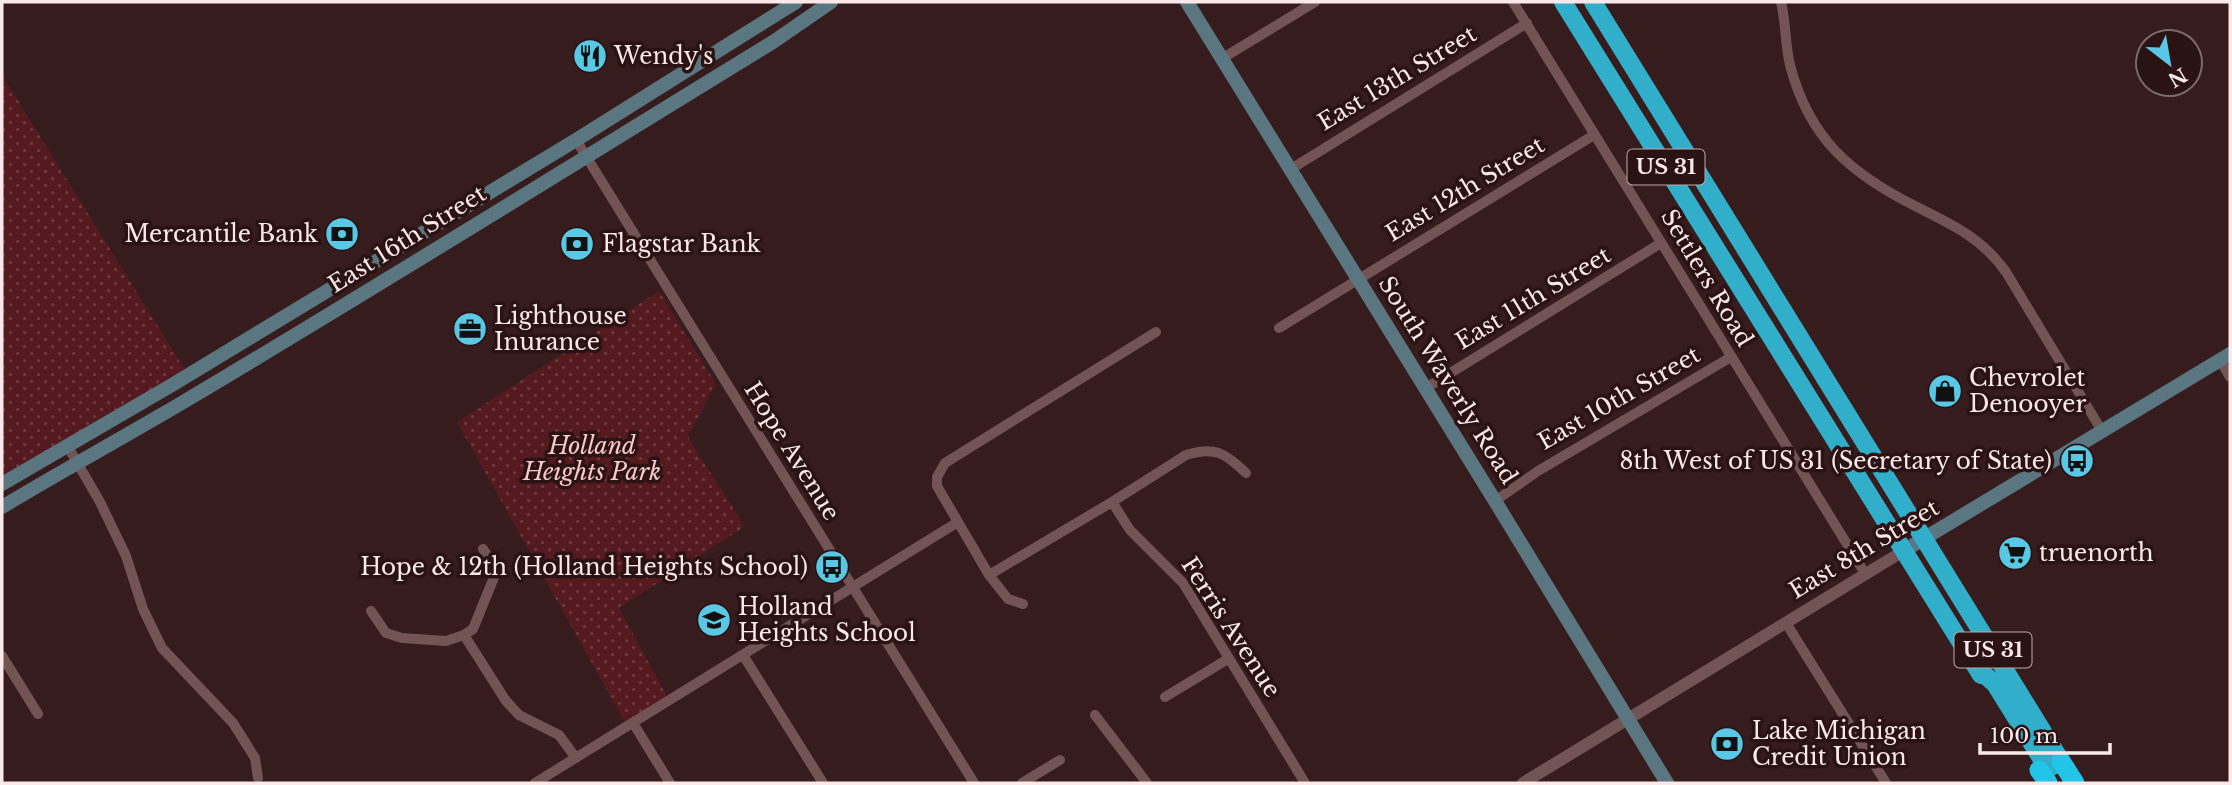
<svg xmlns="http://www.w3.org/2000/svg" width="2232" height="785" font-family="'Libre Baskerville',serif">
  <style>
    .park { fill: url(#park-dots) }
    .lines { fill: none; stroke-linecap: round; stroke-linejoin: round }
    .minor { stroke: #725455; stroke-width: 10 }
    .tertiary { stroke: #725455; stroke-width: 12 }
    .secondary { stroke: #5a7681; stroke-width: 14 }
    .trunk { stroke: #31aeca; stroke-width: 18 }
    .motorway { stroke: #21c5e8; stroke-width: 19 }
    .labels { text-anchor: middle; stroke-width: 7; stroke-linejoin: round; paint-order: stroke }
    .shield { fill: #2b1314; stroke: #bda9a9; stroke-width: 2 }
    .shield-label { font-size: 21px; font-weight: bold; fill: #fbe9e9 }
    .poi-label { font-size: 23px; fill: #fbe9e9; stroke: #2b1314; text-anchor: start }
    .street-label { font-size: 23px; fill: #fbe9e9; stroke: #2b1314 }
    .park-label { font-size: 23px; font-style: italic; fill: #f8c8c8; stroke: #2b1314 }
  </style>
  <defs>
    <pattern id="park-dots" width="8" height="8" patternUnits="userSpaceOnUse" patternTransform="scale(1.75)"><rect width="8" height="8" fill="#541a20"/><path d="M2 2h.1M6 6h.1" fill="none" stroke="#6e3b40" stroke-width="1.8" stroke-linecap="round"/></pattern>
  </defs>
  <rect width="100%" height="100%" fill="#361c1d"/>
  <!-- park -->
  <path class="park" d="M 2,75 L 185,370 L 2,480 Z
    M 659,291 L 716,384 L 688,436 C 705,467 727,495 744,527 L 619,608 L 669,700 L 627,726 L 457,422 Z"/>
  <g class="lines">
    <!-- minor -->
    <path class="minor" d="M 1513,2 L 1866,575
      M 1781,2 C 1786,23 1785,44 1790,65 C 1809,139 1851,174 1917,207 C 1953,225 1982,238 2006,272 L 2102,431
      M 1223,58 L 1315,2
      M 576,140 L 974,783
      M 1291,169 L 1527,23
      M 1279,328 L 1594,135
      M 2220,360 L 2230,377
      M 1426,388 L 1661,243
      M 67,445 L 100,502 L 126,556 L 143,609 L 162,648 L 233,723 L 255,758 L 258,778
      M 1495,501 L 1538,471 L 1731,357
      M 1112,502 L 1130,530 L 1183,583 L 1305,783
      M 989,575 L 1112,502 L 1186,455 C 1215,446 1225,453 1246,473
      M 1023,604 L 1008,599 L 989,575 L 937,486 L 937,477 L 945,463 L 1156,332
      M 371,611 L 386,633 L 402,638 L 446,641 L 464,635 L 473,629 L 497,570 L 483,549
      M 1786,623 L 1886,783
      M 464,635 L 506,701 L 519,715 L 559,735 L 576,758
      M 743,655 L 823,783
      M 2,656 L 38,714
      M 1165,697 L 1228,659
      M 1095,715 L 1147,783
      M 633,723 L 670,783
      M 535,783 L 958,522
      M 1022,783 L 1060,760"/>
    <!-- tertiary -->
    <path class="tertiary" d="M 1523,783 L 1905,550"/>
    <!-- secondary -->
    <path class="secondary" d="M 1187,2 L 1495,501 L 1667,783
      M 2,484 L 172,385 L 576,140 L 796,2
      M 2,507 C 62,471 124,437 185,401 C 382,284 577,162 773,42 L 831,2
      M 1905,550 L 2230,354"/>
    <!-- trunk -->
    <path class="trunk" d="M 1563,2 L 1981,675
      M 1593,2 L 2061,761 L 2051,767 L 2046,766 L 1995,684 L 1976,667"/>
    <!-- motorway -->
    <path class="motorway" d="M 2061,761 L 2075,783
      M 2039,770 L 2048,783"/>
  </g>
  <!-- icons -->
  <defs>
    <g id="restaurant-disc" transform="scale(1.75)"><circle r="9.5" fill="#59c8e5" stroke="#2b1314"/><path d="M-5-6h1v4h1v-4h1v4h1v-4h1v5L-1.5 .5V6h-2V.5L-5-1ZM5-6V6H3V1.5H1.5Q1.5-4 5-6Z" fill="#111"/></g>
    <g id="bank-disc" transform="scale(1.75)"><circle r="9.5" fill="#59c8e5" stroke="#2b1314"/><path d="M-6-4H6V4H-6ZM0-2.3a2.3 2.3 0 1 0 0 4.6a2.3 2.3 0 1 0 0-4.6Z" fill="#111"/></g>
    <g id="office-disc" transform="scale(1.75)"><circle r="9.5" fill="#59c8e5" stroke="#2b1314"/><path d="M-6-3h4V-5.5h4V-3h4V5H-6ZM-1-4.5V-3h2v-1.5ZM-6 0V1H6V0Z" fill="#111"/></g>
    <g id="shop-disc" transform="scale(1.75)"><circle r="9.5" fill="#59c8e5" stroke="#2b1314"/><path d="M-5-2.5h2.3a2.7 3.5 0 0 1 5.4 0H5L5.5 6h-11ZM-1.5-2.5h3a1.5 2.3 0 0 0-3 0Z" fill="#111"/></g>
    <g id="bus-disc" transform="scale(1.75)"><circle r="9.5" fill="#59c8e5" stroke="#2b1314"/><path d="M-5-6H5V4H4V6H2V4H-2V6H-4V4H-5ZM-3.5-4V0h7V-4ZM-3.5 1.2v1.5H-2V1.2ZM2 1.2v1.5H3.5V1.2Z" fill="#111"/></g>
    <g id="supermarket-disc" transform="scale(1.75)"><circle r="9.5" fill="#59c8e5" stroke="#2b1314"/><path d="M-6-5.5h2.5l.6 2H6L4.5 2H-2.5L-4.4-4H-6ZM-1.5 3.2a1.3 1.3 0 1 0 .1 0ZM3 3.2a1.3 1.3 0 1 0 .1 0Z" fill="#111"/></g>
    <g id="school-disc" transform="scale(1.75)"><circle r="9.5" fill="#59c8e5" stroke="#2b1314"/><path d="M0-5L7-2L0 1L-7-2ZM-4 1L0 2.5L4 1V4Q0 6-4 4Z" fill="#111"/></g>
  </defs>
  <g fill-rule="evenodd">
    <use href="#restaurant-disc" x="590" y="56"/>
    <use href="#bank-disc" x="342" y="234"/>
    <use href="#bank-disc" x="577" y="244"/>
    <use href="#office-disc" x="470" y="329"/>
    <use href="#shop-disc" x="1945" y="391"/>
    <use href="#bus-disc" x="2077" y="461"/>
    <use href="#supermarket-disc" x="2015" y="553"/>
    <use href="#bus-disc" x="832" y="567"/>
    <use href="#school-disc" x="714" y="620"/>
    <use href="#bank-disc" x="1727" y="744"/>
  </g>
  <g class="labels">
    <!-- shield labels -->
    <g class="shield">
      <rect x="1627.5" y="149.5" width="77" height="35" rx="5"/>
      <rect x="1954.5" y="632.5" width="77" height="35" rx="5"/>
    </g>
    <g class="shield-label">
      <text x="1666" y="174">US 31</text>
      <text x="1993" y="657">US 31</text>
    </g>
    <!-- poi labels -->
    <g class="poi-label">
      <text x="614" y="64">Wendy's</text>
      <text x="318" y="242" text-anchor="end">Mercantile Bank</text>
      <text x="602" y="252">Flagstar Bank</text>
      <text x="494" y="324">Lighthouse<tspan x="494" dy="26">Inurance</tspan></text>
      <text x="1969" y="386">Chevrolet<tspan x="1969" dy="26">Denooyer</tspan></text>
      <text x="2052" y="469" text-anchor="end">8th West of US 31 (Secretary of State)</text>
      <text x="2039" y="561">truenorth</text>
      <text x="808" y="575" text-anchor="end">Hope &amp; 12th (Holland Heights School)</text>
      <text x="738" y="615">Holland<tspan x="738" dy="26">Heights School</tspan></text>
      <text x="1752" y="739">Lake Michigan<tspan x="1752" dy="26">Credit Union</tspan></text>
    </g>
    <!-- street labels -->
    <g class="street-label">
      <text transform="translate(1397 78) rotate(-31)" y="8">East 13th Street</text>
      <text transform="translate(1465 189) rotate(-31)" y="8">East 12th Street</text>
      <text transform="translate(407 239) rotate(-32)" y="8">East 16th Street</text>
      <text transform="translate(1707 278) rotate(59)" y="8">Settlers Road</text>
      <text transform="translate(1533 298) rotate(-31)" y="8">East 11th Street</text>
      <text transform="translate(1448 380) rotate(58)" y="8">South Waverly Road</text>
      <text transform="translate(1619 398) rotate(-30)" y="8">East 10th Street</text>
      <text transform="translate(792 451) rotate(58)" y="8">Hope Avenue</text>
      <text transform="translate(1864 549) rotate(-31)" y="8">East 8th Street</text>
      <text transform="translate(1231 627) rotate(57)" y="8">Ferris Avenue</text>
    </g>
    <!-- park labels -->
    <g class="park-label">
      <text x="592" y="454">Holland<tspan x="592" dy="26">Heights Park</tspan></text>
    </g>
  </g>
  <!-- border -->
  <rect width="2232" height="785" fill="none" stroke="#fbe9e9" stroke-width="7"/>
  <!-- north arrow -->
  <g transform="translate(2169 63) rotate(149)"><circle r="33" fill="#2b1314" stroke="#7e6969" stroke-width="2"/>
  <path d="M0-5L12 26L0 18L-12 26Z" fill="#59c8e5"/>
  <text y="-10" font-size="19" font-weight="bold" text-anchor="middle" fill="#fbe9e9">N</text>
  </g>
  <!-- scale -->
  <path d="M1980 743v10h130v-10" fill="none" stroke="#fbe9e9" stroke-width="3.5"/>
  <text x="1990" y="743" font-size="21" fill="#fbe9e9" stroke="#2b1314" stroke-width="5" paint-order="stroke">100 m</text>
</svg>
